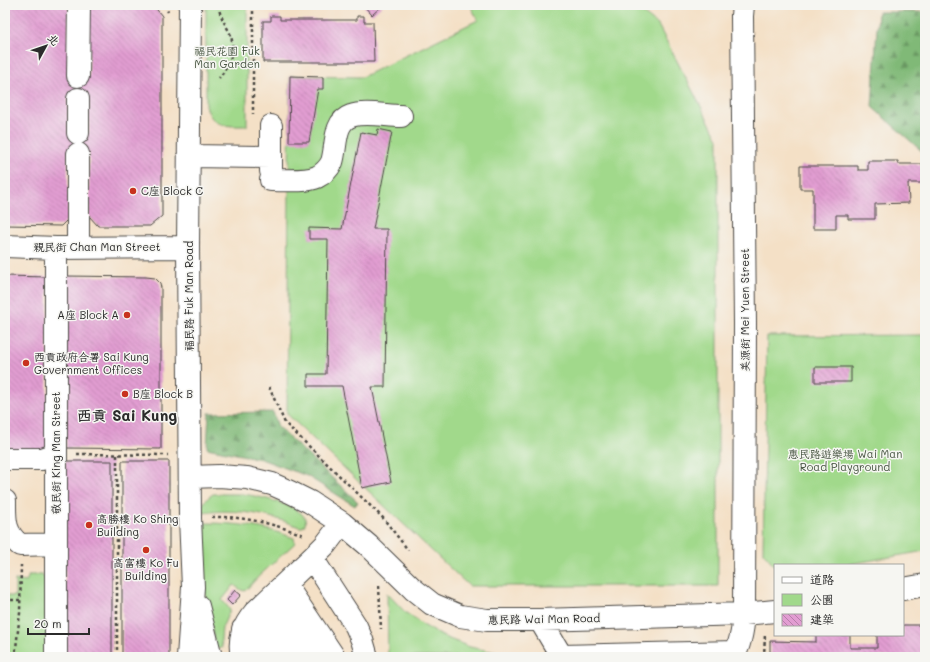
<svg xmlns="http://www.w3.org/2000/svg" width="930" height="662" font-family="Mali,'LXGW WenKai TC',sans-serif">
  <style>
    .green { fill: #a1d98b; stroke: #66825b }
    .forest { fill: url(#forest-firs); stroke: #567251 }
    .building { fill: url(#building-back-hatch); fill-rule: evenodd }
    .lines { fill: none; stroke-linecap: round; stroke-linejoin: round }
    .minor-casing { stroke: #494642; stroke-width: 24 }
    .path { stroke: #494642; stroke-width: 2.5; stroke-dasharray: 3 3; stroke-linecap: butt }
    .minor { stroke: #fff; stroke-width: 22 }
    .poi-dot { fill: #c8321e; stroke: #f6f6f2; stroke-width: 1.5 }
    .labels { text-anchor: middle; stroke-width: 3; stroke-linejoin: round; paint-order: stroke }
    .park-label { font-size: 11px; fill: #485643; stroke: #f6f6f2 }
    .poi-label { font-size: 11px; fill: #2b2b2b; stroke: #f6f6f2; text-anchor: start }
    .street-label { font-size: 11px; fill: #2b2b2b; stroke: #f6f6f2 }
    .district-label { font-size: 15px; font-weight: bold; fill: #2b2b2b; stroke: #f6f6f2 }
  </style>
  <defs>
    <pattern id="forest-firs" width="22" height="20" patternUnits="userSpaceOnUse"><rect width="22" height="20" fill="#80b977"/><path d="M5 1l3.5 6h-7zM16 11l3.5 6h-7z" fill="#699762"/></pattern>
    <pattern id="building-back-hatch" width="6" height="6" patternUnits="userSpaceOnUse"><rect width="6" height="6" fill="#e29dd2"/><path d="M-1 5l2 2M0 0l6 6M5-1l2 2" fill="none" stroke="#b780ab"/></pattern>
  </defs>
  <rect width="100%" height="100%" fill="#f6f6f2"/>
  <filter id="ink" filterUnits="userSpaceOnUse"><feTurbulence type="fractalNoise" baseFrequency=".025" numOctaves="2"/><feDisplacementMap in="SourceGraphic" scale="8" xChannelSelector="R" yChannelSelector="G"/><feConvolveMatrix kernelMatrix="1 2 1 2 8 2 1 2 1" color-interpolation-filters="sRGB"/></filter>
  <filter id="wash" filterUnits="userSpaceOnUse"><feTurbulence type="fractalNoise" baseFrequency=".012" numOctaves="4" result="noise"/><feDisplacementMap in="SourceGraphic" scale="16" xChannelSelector="R" yChannelSelector="G"/><feGaussianBlur stdDeviation="0.9" result="paint"/><feColorMatrix in="noise" values="0 0 0 0 0 0 0 0 0 0 0 0 0 0 0 0 0 1.4 0 .05"/><feComposite in="paint" operator="in"/></filter>
  <g filter="url(#wash)">
    <rect width="100%" height="100%" fill="#f4e0c6"/>
    <!-- green -->
    <path class="green" d="M 206,5 L 247,5 L 247,126 C 228,126 211,128 206,105 Z
      M 470,5 L 633,5 L 658,25 L 718,139 L 718,586 L 469,586 L 287,414 L 290,76 L 362,77 L 478,20 Z
      M 925,335 L 925,551 L 844,565 L 775,565 L 775,566 L 763,552 L 767,336 Z
      M 213,494 C 223,494 233,494 242,494 C 253,495 319,508 303,527 L 299,527 C 269,514 236,508 203,513 L 201,509 C 203,502 207,498 213,494 Z
      M 203,523 C 235,523 264,526 294,538 L 295,543 L 259,576 L 245,591 L 241,590 L 234,585 L 222,600 L 228,607 L 230,610 L 222,628 L 221,639 L 222,648 L 216,649 L 202,578 L 199,526 Z
      M 29,575 L 42,575 L 47,581 L 46,657 L 5,657 L 5,596 L 15,596 L 15,580 L 26,582 Z
      M 387,593 L 405,612 L 423,625 L 444,637 L 470,647 L 500,653 L 526,653 L 531,657 L 388,657 Z"/>
    <!-- forest -->
    <path class="forest" d="M 878,12 L 925,12 L 925,154 L 872,107 Z
      M 273,412 L 278,427 L 358,502 L 355,506 L 307,476 L 261,459 L 207,448 L 209,413 Z"/>
    <g id="blocks">
      <!-- building -->
      <path class="building" d="M 6,5 L 64,5 L 69,10 L 68,76 L 89,76 L 89,11 L 95,5 L 153,5 L 162,16 L 162,216 L 150,226 L 98,226 L 89,216 L 89,153 L 68,154 L 68,219 L 61,226 L 5,225 ZM 68,99 L 89,99 L 89,133 L 68,133 Z
        M 363,5 L 383,5 L 372,15 Z
        M 271,16 L 280,16 L 280,20 L 357,20 L 357,16 L 364,16 L 364,22 L 373,22 L 374,62 L 263,62 L 263,21 L 271,21 Z
        M 290,76 L 323,77 L 323,89 L 318,89 L 309,142 L 289,142 Z
        M 378,129 L 392,132 L 373,229 L 387,229 L 385,387 L 372,387 L 391,482 L 362,488 L 342,386 L 308,386 L 308,374 L 326,374 L 328,239 L 309,239 L 309,228 L 342,229 L 361,132 L 377,135 Z
        M 868,161 L 898,161 L 898,164 L 925,164 L 925,183 L 908,183 L 909,203 L 875,204 L 875,219 L 848,219 L 848,215 L 836,215 L 836,229 L 813,229 L 813,189 L 800,189 L 800,166 L 858,166 L 858,170 L 868,170 Z
        M 5,276 L 48,277 L 47,450 L 5,450 Z
        M 66,276 L 146,277 L 155,278 L 160,283 L 161,288 L 161,449 L 66,448 Z
        M 815,367 L 851,367 L 851,382 L 815,382 Z
        M 65,461 L 112,461 L 112,657 L 65,657 Z
        M 122,461 L 169,461 L 169,657 L 122,657 Z
        M 235,590 L 241,595 L 232,605 L 227,600 Z
        M 903,625 L 925,625 L 925,657 L 770,657 L 770,641 L 816,642 L 816,635 L 850,635 L 850,648 L 877,648 L 877,635 L 903,635 Z"/>
    </g>
  </g>
  <g filter="url(#ink)">
    <use href="#blocks" fill-opacity="0" stroke="#494642" stroke-width="1"/>
    <g class="lines">
      <!-- minor casing -->
      <g class="minor-casing">
        <path id="minor" d="M 78,76 L 79,5
          M 78,133 L 78,99
          M 189,156 L 270,157
          M 271,171 L 271,126
          M 271,180 C 283,180 306,182 317,177 C 323,174 329,168 332,162 C 337,147 333,122 351,116 C 364,111 387,116 401,116
          M 5,246 L 56,248 L 188,247
          M 56,248 L 56,657
          M 78,248 L 78,154
          M 5,459 L 42,459 L 56,454
          M 190,477 L 219,476 L 247,478 L 272,484 L 290,492 L 310,502 L 342,523 L 369,546 L 413,589 L 432,604 L 460,616 L 487,620 L 540,620 L 744,614 L 775,611
          M 5,501 C 5,520 4,532 20,545 L 56,544
          M 312,558 L 356,626 L 362,640 L 367,657
          M 285,584 L 334,657
          M 903,589 L 925,585
          M 270,598 L 310,657
          M 198,606 L 211,657
          M 255,612 L 286,657
          M 540,620 L 562,657
          M 243,629 L 262,657
          M 561,656 L 736,652
          M 188,657 L 193,587 L 190,518 L 188,247 L 190,5
          M 242,657 C 238,639 243,626 255,612 L 312,558 L 326,544 L 342,523
          M 733,657 C 741,644 743,629 744,614 L 745,323 L 742,16 L 743,5"/>
      </g>
      <!-- path -->
      <path class="path" d="M 165,5 L 168,12
        M 218,5 C 220,15 224,23 229,31 C 237,48 230,65 219,78
        M 253,5 L 253,114
        M 269,387 L 285,423 L 383,518 L 408,550
        M 77,454 L 168,455
        M 117,455 L 117,657
        M 212,517 C 245,516 273,524 304,535
        M 379,586 L 381,629
        M 5,600 L 21,600
        M 15,657 L 20,613 L 21,565
        M 764,657 L 765,633"/>
      <!-- minor -->
      <use href="#minor" class="minor"/>
    </g>
  </g>
  <!-- markers -->
  <g class="poi-dot">
    <circle cx="133" cy="191" r="4"/>
    <circle cx="127" cy="315" r="4"/>
    <circle cx="26" cy="363" r="4"/>
    <circle cx="125" cy="394" r="4"/>
    <circle cx="89" cy="525" r="4"/>
    <circle cx="146" cy="550" r="4"/>
  </g>
  <g class="labels">
    <!-- park labels -->
    <g class="park-label">
      <text x="227" y="55">福民花園 Fuk<tspan x="227" dy="13">Man Garden</tspan></text>
      <text x="845" y="458">惠民路遊樂場 Wai Man<tspan x="845" dy="13">Road Playground</tspan></text>
    </g>
    <!-- poi labels -->
    <g class="poi-label">
      <text x="141" y="195">C座 Block C</text>
      <text x="119" y="319" text-anchor="end">A座 Block A</text>
      <text x="34" y="361">西貢政府合署 Sai Kung<tspan x="34" dy="13">Government Offices</tspan></text>
      <text x="133" y="398">B座 Block B</text>
      <text x="97" y="523">高勝樓 Ko Shing<tspan x="97" dy="13">Building</tspan></text>
      <text x="146" y="567" text-anchor="middle">高富樓 Ko Fu<tspan x="146" dy="13">Building</tspan></text>
    </g>
    <!-- street labels -->
    <g class="street-label">
      <text x="97" y="251">親民街 Chan Man Street</text>
      <text transform="translate(189 296) rotate(-90)" y="4">福民路 Fuk Man Road</text>
      <text transform="translate(745 310) rotate(-90)" y="4">美源街 Mei Yuen Street</text>
      <text transform="translate(56 453) rotate(-90)" y="4">敬民街 King Man Street</text>
      <text transform="translate(544 619) rotate(-1)" y="4">惠民路 Wai Man Road</text>
    </g>
    <!-- district labels -->
    <g class="district-label">
      <text x="127" y="421">西貢 Sai Kung</text>
    </g>
  </g>
  <!-- margin -->
  <rect width="930" height="662" fill="none" stroke="#f6f6f2" stroke-width="20"/>
  <!-- legend -->
  <rect x="774" y="564" width="130" height="72" fill="#f6f6f2" stroke="#a5a5a2"/>
  <rect x="782" y="577" width="20" height="6" fill="#ffffff" stroke="#a5a5a2"/>
  <text x="810" y="584" font-size="12" fill="#2b2b2b">道路</text>
  <rect x="782" y="594" width="20" height="12" fill="#a1d98b" stroke="#a5a5a2"/>
  <text x="810" y="604" font-size="12" fill="#2b2b2b">公園</text>
  <rect x="782" y="614" width="20" height="12" fill="url(#building-back-hatch)" stroke="#a5a5a2"/>
  <text x="810" y="624" font-size="12" fill="#2b2b2b">建築</text>
  <!-- north arrow -->
  <g transform="translate(46 46) rotate(50)" stroke="#f6f6f2" stroke-width="3" paint-order="stroke">
  <path d="M0-3L7 15L0 10L-7 15Z" fill="#2b2b2b"/>
  <text y="-6" font-size="11" font-weight="bold" text-anchor="middle" fill="#2b2b2b">北</text>
  </g>
  <!-- scale -->
  <path d="M28 628v6h61v-6" fill="none" stroke="#2b2b2b" stroke-width="2"/>
  <text x="34" y="628" font-size="12" fill="#2b2b2b" stroke="#f6f6f2" stroke-width="3" paint-order="stroke">20 m</text>
</svg>
